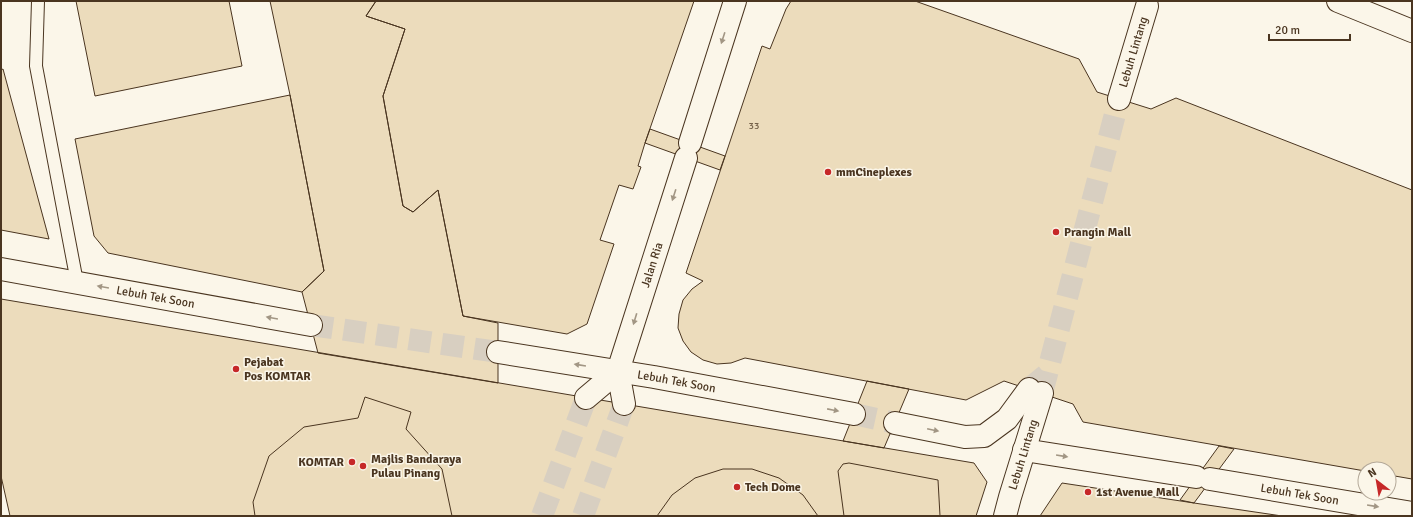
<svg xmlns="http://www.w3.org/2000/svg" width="1413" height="517" font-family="Signika,sans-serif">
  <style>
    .building { fill: #ecdcbc; stroke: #4a3520 }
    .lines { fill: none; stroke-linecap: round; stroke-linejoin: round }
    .minor-tunnel { stroke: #d8cfc1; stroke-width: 22; stroke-dasharray: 22 11; stroke-linecap: butt }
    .tertiary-tunnel { stroke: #d8cfc1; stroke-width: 22; stroke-dasharray: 22 11; stroke-linecap: butt }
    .service-casing { stroke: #4a3520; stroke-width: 14 }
    .minor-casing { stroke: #4a3520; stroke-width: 24 }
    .tertiary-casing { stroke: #4a3520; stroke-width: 24 }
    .primary-casing { stroke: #4a3520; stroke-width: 24 }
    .service { stroke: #fbf6e9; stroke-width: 12 }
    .minor { stroke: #fbf6e9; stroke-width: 22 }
    .tertiary { stroke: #fbf6e9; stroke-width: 22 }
    .primary { stroke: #fbf6e9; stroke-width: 22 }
    .oneway { fill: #a29684 }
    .poi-dot { fill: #c62828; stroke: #fbf6e9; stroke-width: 1.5 }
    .labels { text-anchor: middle; stroke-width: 3; stroke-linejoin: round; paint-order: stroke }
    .number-label { font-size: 10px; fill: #725f47 }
    .street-label { font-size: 12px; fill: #4a3520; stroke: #fbf6e9 }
    .poi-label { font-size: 12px; font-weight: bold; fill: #4a3520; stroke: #fbf6e9; text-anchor: start }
  </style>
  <rect width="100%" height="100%" fill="#fbf6e9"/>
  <!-- building -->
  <path class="building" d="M 76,1 L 229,1 L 242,66 L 95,96 Z
    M 270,1 L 376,1 L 366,16 L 405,29 L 383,96 L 403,206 L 413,212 L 438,190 L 463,316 L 498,323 L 498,383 L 318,353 L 302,292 L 324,271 L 290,95 Z
    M 376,1 L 694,1 L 645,143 L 638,166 L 641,167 L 633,189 L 619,185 L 600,240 L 614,244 L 587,324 L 567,334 L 463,316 L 438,190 L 413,212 L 403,206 L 383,96 L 405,29 L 366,16 Z
    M 791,1 L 915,1 L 1079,59 L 1097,92 L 1151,109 L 1176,98 L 1412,190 L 1412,479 L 1389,475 L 1389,469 L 1365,469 L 1365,471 L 1083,422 L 1073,404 L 1004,381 L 966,400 L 745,358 L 731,363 L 717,364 L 703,360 L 691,352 L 683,341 L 678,328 L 679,314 L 683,300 L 692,289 L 703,281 L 686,273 L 762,46 L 770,49 L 786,9 Z
    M 3,69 L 49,239 L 1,230 L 1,70 Z
    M 290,95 L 324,271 L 302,292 L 108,253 L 94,236 L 75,139 Z
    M 650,129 L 725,156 L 720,170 L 645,143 Z
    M 1,299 L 974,463 L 987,482 L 976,516 L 10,516 L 1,476 Z
    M 867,381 L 909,389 L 884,448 L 843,441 Z
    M 365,397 L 411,412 L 406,429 L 442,469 L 452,516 L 255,516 L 253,502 L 269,456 L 304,427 L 358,418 Z
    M 1219,446 L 1234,449 L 1194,503 L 1180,500 Z
    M 849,463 L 938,480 L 940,516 L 844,516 L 838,471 L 843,464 Z
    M 723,469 L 752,469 L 779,478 L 803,495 L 818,516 L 657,516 L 672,495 L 695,478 Z
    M 1062,483 L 1194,503 L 1282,516 L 1040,516 Z"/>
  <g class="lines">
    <!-- minor-tunnel -->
    <path class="minor-tunnel" d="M 311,325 L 498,352
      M 1029,389 L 1047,374
      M 854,414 L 895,423"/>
    <!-- tertiary-tunnel -->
    <path class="tertiary-tunnel" d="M 1042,393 L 1119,99
      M 542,516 L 586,398
      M 583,516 L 624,404"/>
    <!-- service casing -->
    <g class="service-casing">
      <path id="service" d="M 38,1 L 36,66 L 77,282"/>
    </g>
    <!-- minor casing -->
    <g class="minor-casing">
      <g id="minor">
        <path id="s1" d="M 1,269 L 311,325"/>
        <path id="s2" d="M 498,352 L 654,377 L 854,414"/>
        <path d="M 895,423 L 965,437 L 984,436 L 1007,419 L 1029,389"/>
        <path d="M 1024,450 L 1196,477"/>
        <path id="s3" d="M 1210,479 L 1412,513"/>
      </g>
    </g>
    <!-- tertiary casing -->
    <g class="tertiary-casing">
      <g id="tertiary">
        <path id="s4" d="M 1119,99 L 1147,6"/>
        <path d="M 690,143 L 735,1"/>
        <path d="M 586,398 L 618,371"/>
        <path id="s5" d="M 624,404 L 618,371 L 686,158"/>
        <path id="s6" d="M 1005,516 L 1010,497 L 1042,393"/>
      </g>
    </g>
    <!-- primary casing -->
    <g class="primary-casing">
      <path id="primary" d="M 1338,1 L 1412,31"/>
    </g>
    <!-- service -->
    <use href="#service" class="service"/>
    <!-- minor -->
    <use href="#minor" class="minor"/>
    <!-- tertiary -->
    <use href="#tertiary" class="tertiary"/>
    <!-- primary -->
    <use href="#primary" class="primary"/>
  </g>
  <!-- one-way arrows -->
  <defs><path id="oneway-solid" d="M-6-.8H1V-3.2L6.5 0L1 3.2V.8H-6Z"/></defs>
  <g class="oneway">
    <use href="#oneway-solid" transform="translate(723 38) rotate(108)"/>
    <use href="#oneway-solid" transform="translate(674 195) rotate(108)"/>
    <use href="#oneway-solid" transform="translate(103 287) rotate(-170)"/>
    <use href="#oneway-solid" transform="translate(272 318) rotate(-170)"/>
    <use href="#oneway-solid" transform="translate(635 319) rotate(107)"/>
    <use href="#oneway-solid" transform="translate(580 365) rotate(-171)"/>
    <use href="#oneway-solid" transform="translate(833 410) rotate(11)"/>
    <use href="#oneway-solid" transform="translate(933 430) rotate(12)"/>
    <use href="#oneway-solid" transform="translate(1062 456) rotate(9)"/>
    <use href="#oneway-solid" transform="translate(1373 506) rotate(9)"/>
  </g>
  <!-- markers -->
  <g class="poi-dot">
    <circle cx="828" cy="172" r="4"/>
    <circle cx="1056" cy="232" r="4"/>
    <circle cx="236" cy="369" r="4"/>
    <circle cx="352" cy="462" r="4"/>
    <circle cx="363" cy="466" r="4"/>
    <circle cx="737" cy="487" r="4"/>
    <circle cx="1088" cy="492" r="4"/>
  </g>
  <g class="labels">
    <!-- number labels -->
    <g class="number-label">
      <text x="754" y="129">33</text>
    </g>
    <!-- street labels -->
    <g class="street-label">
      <text dy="4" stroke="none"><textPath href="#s4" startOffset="49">Lebuh Lintang</textPath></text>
      <text dy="4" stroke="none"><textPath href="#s5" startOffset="145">Jalan Ria</textPath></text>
      <text dy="4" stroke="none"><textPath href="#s1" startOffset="157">Lebuh Tek Soon</textPath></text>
      <text dy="4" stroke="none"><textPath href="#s2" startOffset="181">Lebuh Tek Soon</textPath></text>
      <text dy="4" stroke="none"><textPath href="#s6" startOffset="64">Lebuh Lintang</textPath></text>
      <text dy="4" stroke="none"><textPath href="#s3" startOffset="91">Lebuh Tek Soon</textPath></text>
    </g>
    <!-- poi labels -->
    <g class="poi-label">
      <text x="836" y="176">mmCineplexes</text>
      <text x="1064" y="236">Prangin Mall</text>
      <text x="244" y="366">Pejabat<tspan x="244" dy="14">Pos KOMTAR</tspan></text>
      <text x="371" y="463">Majlis Bandaraya<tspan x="371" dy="14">Pulau Pinang</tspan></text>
      <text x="344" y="466" text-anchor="end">KOMTAR</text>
      <text x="745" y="491">Tech Dome</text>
      <text x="1096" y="496">1st Avenue Mall</text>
    </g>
  </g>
  <!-- border -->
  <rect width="1413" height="517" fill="none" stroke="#4a3520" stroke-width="4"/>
  <!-- north arrow -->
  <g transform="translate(1377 481) rotate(329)"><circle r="19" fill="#fbf6e9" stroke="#b4a999"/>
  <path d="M0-3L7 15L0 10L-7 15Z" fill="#c62828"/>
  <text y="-6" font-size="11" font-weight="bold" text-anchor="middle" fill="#4a3520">N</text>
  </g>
  <!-- scale -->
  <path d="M1269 34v6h81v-6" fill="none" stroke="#4a3520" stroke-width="2"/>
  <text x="1275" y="34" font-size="12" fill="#4a3520" stroke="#fbf6e9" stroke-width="3" paint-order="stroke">20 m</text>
</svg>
